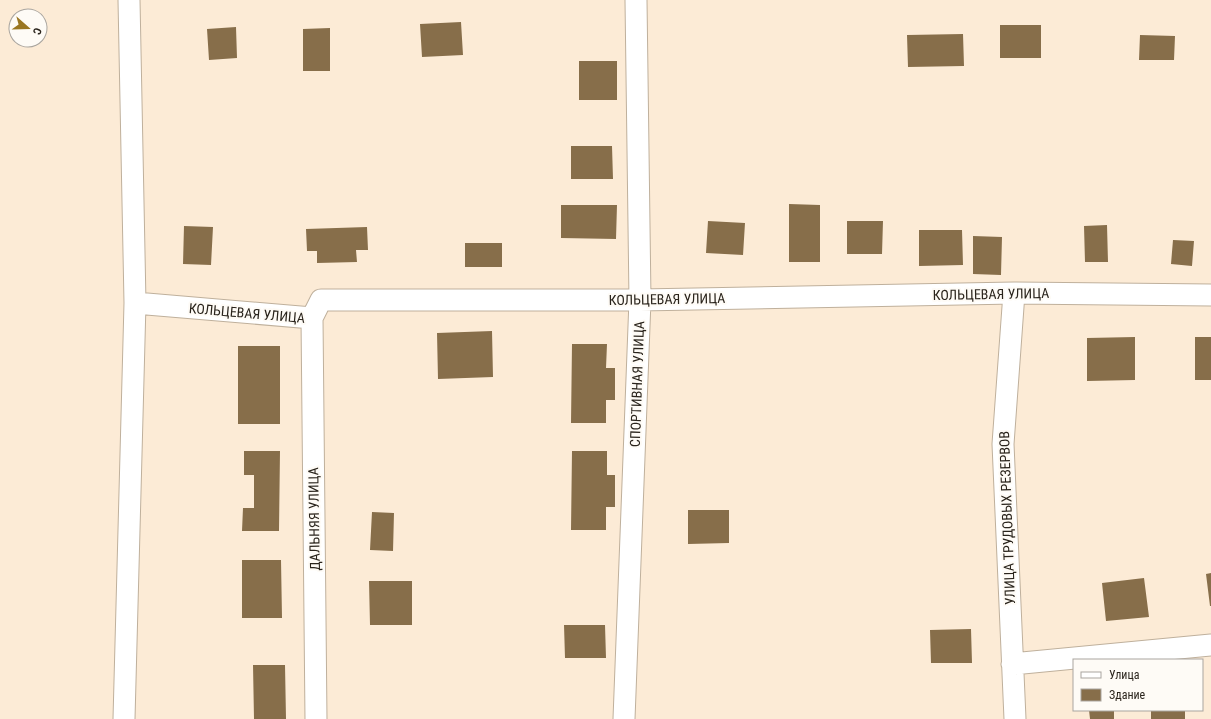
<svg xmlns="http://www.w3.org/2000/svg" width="1211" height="719" font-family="'Roboto Condensed',sans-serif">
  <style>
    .building { fill: #876e4a }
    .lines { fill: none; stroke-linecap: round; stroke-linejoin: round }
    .minor-casing { stroke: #bfb09c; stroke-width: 23 }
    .minor { stroke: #fff; stroke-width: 21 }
    .labels { text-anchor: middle; stroke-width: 4; stroke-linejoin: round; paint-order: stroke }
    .street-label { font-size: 14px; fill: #2a241c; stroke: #fefbf6 }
  </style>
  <rect width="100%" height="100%" fill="#fcebd6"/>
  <!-- building -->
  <path class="building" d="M 461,22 L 463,55 L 422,57 L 420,24 Z
    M 1000,25 L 1041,25 L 1041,58 L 1000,58 Z
    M 236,27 L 237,58 L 209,60 L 207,29 Z
    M 330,28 L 330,71 L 303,71 L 303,29 Z
    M 963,34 L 964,66 L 908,67 L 907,35 Z
    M 1140,35 L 1175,36 L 1174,60 L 1139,60 Z
    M 579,61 L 617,61 L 617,100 L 579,100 Z
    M 571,146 L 612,146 L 613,179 L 571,179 Z
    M 789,204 L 820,205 L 820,262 L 789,262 Z
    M 561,205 L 617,205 L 616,239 L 561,238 Z
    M 708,221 L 745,223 L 743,255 L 706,253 Z
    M 847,221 L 883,221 L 882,254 L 847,254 Z
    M 1107,225 L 1108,262 L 1085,262 L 1084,226 Z
    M 184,226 L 213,227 L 211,265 L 183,264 Z
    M 367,227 L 368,250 L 356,250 L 357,262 L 317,263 L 317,251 L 307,251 L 306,229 Z
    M 919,230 L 962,230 L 963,265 L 919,266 Z
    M 973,236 L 1002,237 L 1001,275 L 973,274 Z
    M 1173,240 L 1194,241 L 1192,266 L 1171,264 Z
    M 465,243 L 502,243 L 502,267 L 465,267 Z
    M 492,331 L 493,377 L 438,379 L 437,333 Z
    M 1135,337 L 1135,380 L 1087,381 L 1087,338 Z
    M 1195,337 L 1211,337 L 1211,380 L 1195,380 Z
    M 572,344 L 607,344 L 606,368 L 615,368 L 615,400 L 606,400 L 606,423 L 571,423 Z
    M 238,346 L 280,346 L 280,424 L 238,424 Z
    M 244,451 L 280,451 L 279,531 L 242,531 L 243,508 L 254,508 L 254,475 L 244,475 Z
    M 572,451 L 607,451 L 607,475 L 615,475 L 615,507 L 606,507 L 606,530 L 571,530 Z
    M 688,510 L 729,510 L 729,543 L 688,544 Z
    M 372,512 L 394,513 L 393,551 L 370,550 Z
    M 242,560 L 281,560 L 282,618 L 242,618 Z
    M 1211,573 L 1211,606 L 1210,606 L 1206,574 Z
    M 1144,578 L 1149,617 L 1106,621 L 1102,583 Z
    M 369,581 L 412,581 L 412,625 L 370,625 Z
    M 564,625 L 605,625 L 606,658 L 565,658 Z
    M 971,629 L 972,663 L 931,663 L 930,630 Z
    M 253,665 L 285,665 L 286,719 L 254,719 Z
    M 1089,710 L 1114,710 L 1114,719 L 1090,719 Z
    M 1151,710 L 1185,710 L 1185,719 L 1151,719 Z"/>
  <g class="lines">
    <!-- minor casing -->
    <g class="minor-casing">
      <path id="minor" d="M 1014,293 L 1003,444 L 1015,719
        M 135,303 L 312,318 L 321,300 L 640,300 L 1014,293 L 1211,295
        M 312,318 L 316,719
        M 1012,664 L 1211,645
        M 124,719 L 135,303 L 129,0
        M 624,719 L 640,300 L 636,0"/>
    </g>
    <!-- minor -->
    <use href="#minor" class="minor"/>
  </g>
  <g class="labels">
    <!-- street labels -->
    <g class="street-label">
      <text transform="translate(991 294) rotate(-1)" y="5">КОЛЬЦЕВАЯ УЛИЦА</text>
      <text transform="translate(667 299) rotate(-1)" y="5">КОЛЬЦЕВАЯ УЛИЦА</text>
      <text transform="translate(247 313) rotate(5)" y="5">КОЛЬЦЕВАЯ УЛИЦА</text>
      <text transform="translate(637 384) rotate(-88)" y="5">СПОРТИВНАЯ УЛИЦА</text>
      <text transform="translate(1007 518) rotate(-92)" y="5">УЛИЦА ТРУДОВЫХ РЕЗЕРВОВ</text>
      <text transform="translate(314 519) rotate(-91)" y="5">ДАЛЬНЯЯ УЛИЦА</text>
    </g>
  </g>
  <!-- legend -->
  <rect x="1073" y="659" width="130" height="52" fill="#fefbf6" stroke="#a9a59f"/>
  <rect x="1081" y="672" width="20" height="6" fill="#ffffff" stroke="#a9a59f"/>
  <text x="1109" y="679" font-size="12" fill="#2a241c">Улица</text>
  <rect x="1081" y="689" width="20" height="12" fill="#876e4a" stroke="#a9a59f"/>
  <text x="1109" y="699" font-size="12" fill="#2a241c">Здание</text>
  <!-- north arrow -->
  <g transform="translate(28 28) rotate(110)"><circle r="19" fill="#fefbf6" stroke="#a9a59f"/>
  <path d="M0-3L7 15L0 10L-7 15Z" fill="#9a7621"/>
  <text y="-6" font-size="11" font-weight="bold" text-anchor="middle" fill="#2a241c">С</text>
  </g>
</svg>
